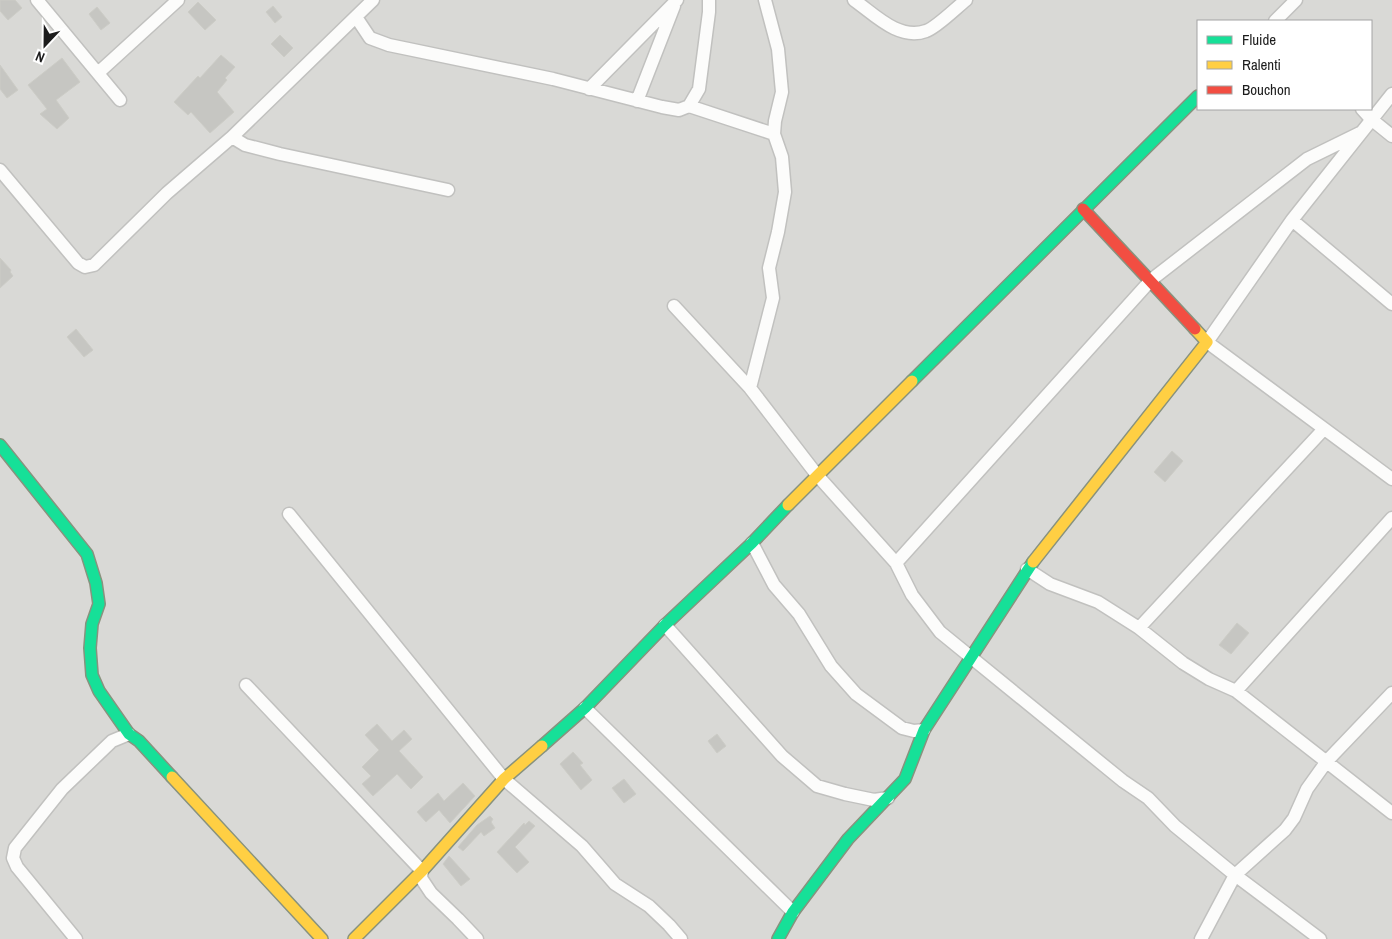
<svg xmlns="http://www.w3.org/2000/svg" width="1392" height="939" font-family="'Archivo Narrow',sans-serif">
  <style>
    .residential { fill: #d9d9d6; fill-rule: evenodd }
    .building { fill: #c6c6c2; stroke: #ccccc6 }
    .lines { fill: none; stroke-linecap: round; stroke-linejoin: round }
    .street-casing { stroke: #c1c1bf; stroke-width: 15 }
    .fast-casing { stroke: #88927e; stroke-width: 14 }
    .slow-casing { stroke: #88927e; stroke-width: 14 }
    .jam-casing { stroke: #88927e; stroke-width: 14 }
    .street { stroke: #fcfcfb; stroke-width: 12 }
    .fast { stroke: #16e098; stroke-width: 11 }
    .slow { stroke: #ffcf43; stroke-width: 11 }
    .jam { stroke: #f24e42; stroke-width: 11 }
  </style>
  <rect width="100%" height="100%" fill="#e9eae4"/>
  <!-- residential -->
  <path class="residential" d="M 0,0 L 1392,0 L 1392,939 L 0,939 ZM 1198,21 L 1371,21 L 1371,109 L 1198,109 Z"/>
  <!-- building -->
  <path class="building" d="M 0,0 L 15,0 L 22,8 L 8,20 L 0,11 Z
    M 198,2 L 216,20 L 205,30 L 188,12 Z
    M 273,6 L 282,17 L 275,23 L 266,12 Z
    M 97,7 L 110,23 L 101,30 L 89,14 Z
    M 280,35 L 293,48 L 284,57 L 271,44 Z
    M 221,55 L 235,67 L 225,78 L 227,80 L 217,92 L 234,112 L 210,133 L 191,112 L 188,115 L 174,102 L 198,76 L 200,78 Z
    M 62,58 L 80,82 L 56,100 L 69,118 L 57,129 L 40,114 L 47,109 L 28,85 Z
    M 0,65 L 18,90 L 7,98 L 0,89 Z
    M 0,258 L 11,270 L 10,272 L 13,276 L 0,288 Z
    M 76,329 L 93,350 L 84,357 L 67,337 Z
    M 1172,451 L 1183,461 L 1165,482 L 1154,472 Z
    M 1237,623 L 1249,633 L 1231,654 L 1219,645 Z
    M 377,724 L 392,741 L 404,730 L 412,739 L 399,751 L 423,777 L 411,789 L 397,774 L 373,796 L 362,784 L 371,776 L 362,767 L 379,750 L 365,735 Z
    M 717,734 L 726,746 L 717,753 L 708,741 Z
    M 573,752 L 583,763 L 580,765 L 592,780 L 581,790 L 560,764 Z
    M 624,779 L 636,794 L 624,803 L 612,788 Z
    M 463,783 L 475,796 L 450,823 L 439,810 L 426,822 L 417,812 L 438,793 L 444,801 Z
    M 490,816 L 493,819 L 491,822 L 495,828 L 484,836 L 481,832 L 463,851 L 458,847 L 477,825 Z
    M 529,821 L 535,826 L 515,847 L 529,862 L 517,873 L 497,852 L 524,823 L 525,825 Z
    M 449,856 L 470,879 L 461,886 L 443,864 Z"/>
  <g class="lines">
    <!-- street casing -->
    <g class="street-casing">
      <path id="street" d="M 37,0 L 120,100
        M 854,0 C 874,14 899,41 926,31 C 936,28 956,8 966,0
        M 356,17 L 370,38 L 389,45 L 553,79 L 662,107 L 679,110 L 689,106 L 699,89 L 709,12 L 709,0
        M 1275,21 L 1296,0
        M 98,73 L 178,0
        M 589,89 L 677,0
        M 1392,94 L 1292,220 L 1207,342 L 1392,479
        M 637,101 L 674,6
        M 689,106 L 774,134
        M 1362,109 L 1371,119 L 1392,136
        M 232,137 L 245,145 L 280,154 L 448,190
        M 0,170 L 78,263 L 85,267 L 94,265 L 167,193 L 232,137 L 373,0
        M 1292,220 L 1392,304
        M 674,306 L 750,388 L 817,475 L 896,563 L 912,595 L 940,632 L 1123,781 L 1148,798 L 1175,826 L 1235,875 L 1320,939
        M 750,388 L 773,298 L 769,268 L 778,232 L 785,192 L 782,157 L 774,134 L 775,121 L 782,92 L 778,49 L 765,0
        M 289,514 L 504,779 L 582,846 L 615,884 L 649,906 L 669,925 L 681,939
        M 752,543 L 774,585 L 799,614 L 831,666 L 856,694 L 902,728 L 914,731 L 924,730
        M 896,563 L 1151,280 L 1307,159 L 1360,133
        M 1027,569 L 1050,584 L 1098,602 L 1139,628 L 1183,663 L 1209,679 L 1236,691 L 1392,813
        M 665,625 L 782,756 L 817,786 L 845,794 L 874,800 L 888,798
        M 1139,628 L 1323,430
        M 246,685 L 422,871 L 421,878 L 431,893 L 458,919 L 477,939
        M 1236,691 L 1392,518
        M 585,708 L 793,912
        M 76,939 L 17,867 L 13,858 L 15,848 L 62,789 L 112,741 L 129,734
        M 1201,939 L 1235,875 L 1285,830 L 1294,818 L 1307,789 L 1327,761 L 1392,693"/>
    </g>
    <!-- fast casing -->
    <g class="fast-casing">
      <path id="fast" d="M 912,381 L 1198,96
        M 0,445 L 87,554 L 96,583 L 99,604 L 92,624 L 90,648 L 92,675 L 99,691 L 129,734 L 139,741 L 172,777
        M 542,746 L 585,708 L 665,625 L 752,543 L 788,505
        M 778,939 L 793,912 L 848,839 L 905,779 L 924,730 L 1033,562"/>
    </g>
    <!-- slow casing -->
    <g class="slow-casing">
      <path id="slow" d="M 788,505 L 912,381
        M 1033,562 L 1207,342 L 1195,329
        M 172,777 L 322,939
        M 354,939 L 422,871 L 504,779 L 542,746"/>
    </g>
    <!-- jam casing -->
    <g class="jam-casing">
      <path id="jam" d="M 1083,209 L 1195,329"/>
    </g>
    <!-- street -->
    <use href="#street" class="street"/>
    <!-- fast -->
    <use href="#fast" class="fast"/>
    <!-- slow -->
    <use href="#slow" class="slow"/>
    <!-- jam -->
    <use href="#jam" class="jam"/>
  </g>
  <!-- legend -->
  <rect x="1197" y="20" width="175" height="90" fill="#ffffff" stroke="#a4a4a4"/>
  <rect x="1207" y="36" width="25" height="8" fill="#16e098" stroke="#a4a4a4"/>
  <text x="1242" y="45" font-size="15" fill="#1c1c1c">Fluide</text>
  <rect x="1207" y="61" width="25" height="8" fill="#ffcf43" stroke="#a4a4a4"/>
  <text x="1242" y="70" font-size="15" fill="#1c1c1c">Ralenti</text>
  <rect x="1207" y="86" width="25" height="8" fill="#f24e42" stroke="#a4a4a4"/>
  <text x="1242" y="95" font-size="15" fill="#1c1c1c">Bouchon</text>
  <!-- north arrow -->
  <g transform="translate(45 45) rotate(202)" stroke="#ffffff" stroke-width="4" paint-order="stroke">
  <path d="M0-4L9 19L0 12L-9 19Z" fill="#1c1c1c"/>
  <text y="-8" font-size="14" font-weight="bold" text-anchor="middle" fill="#1c1c1c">N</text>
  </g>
</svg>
